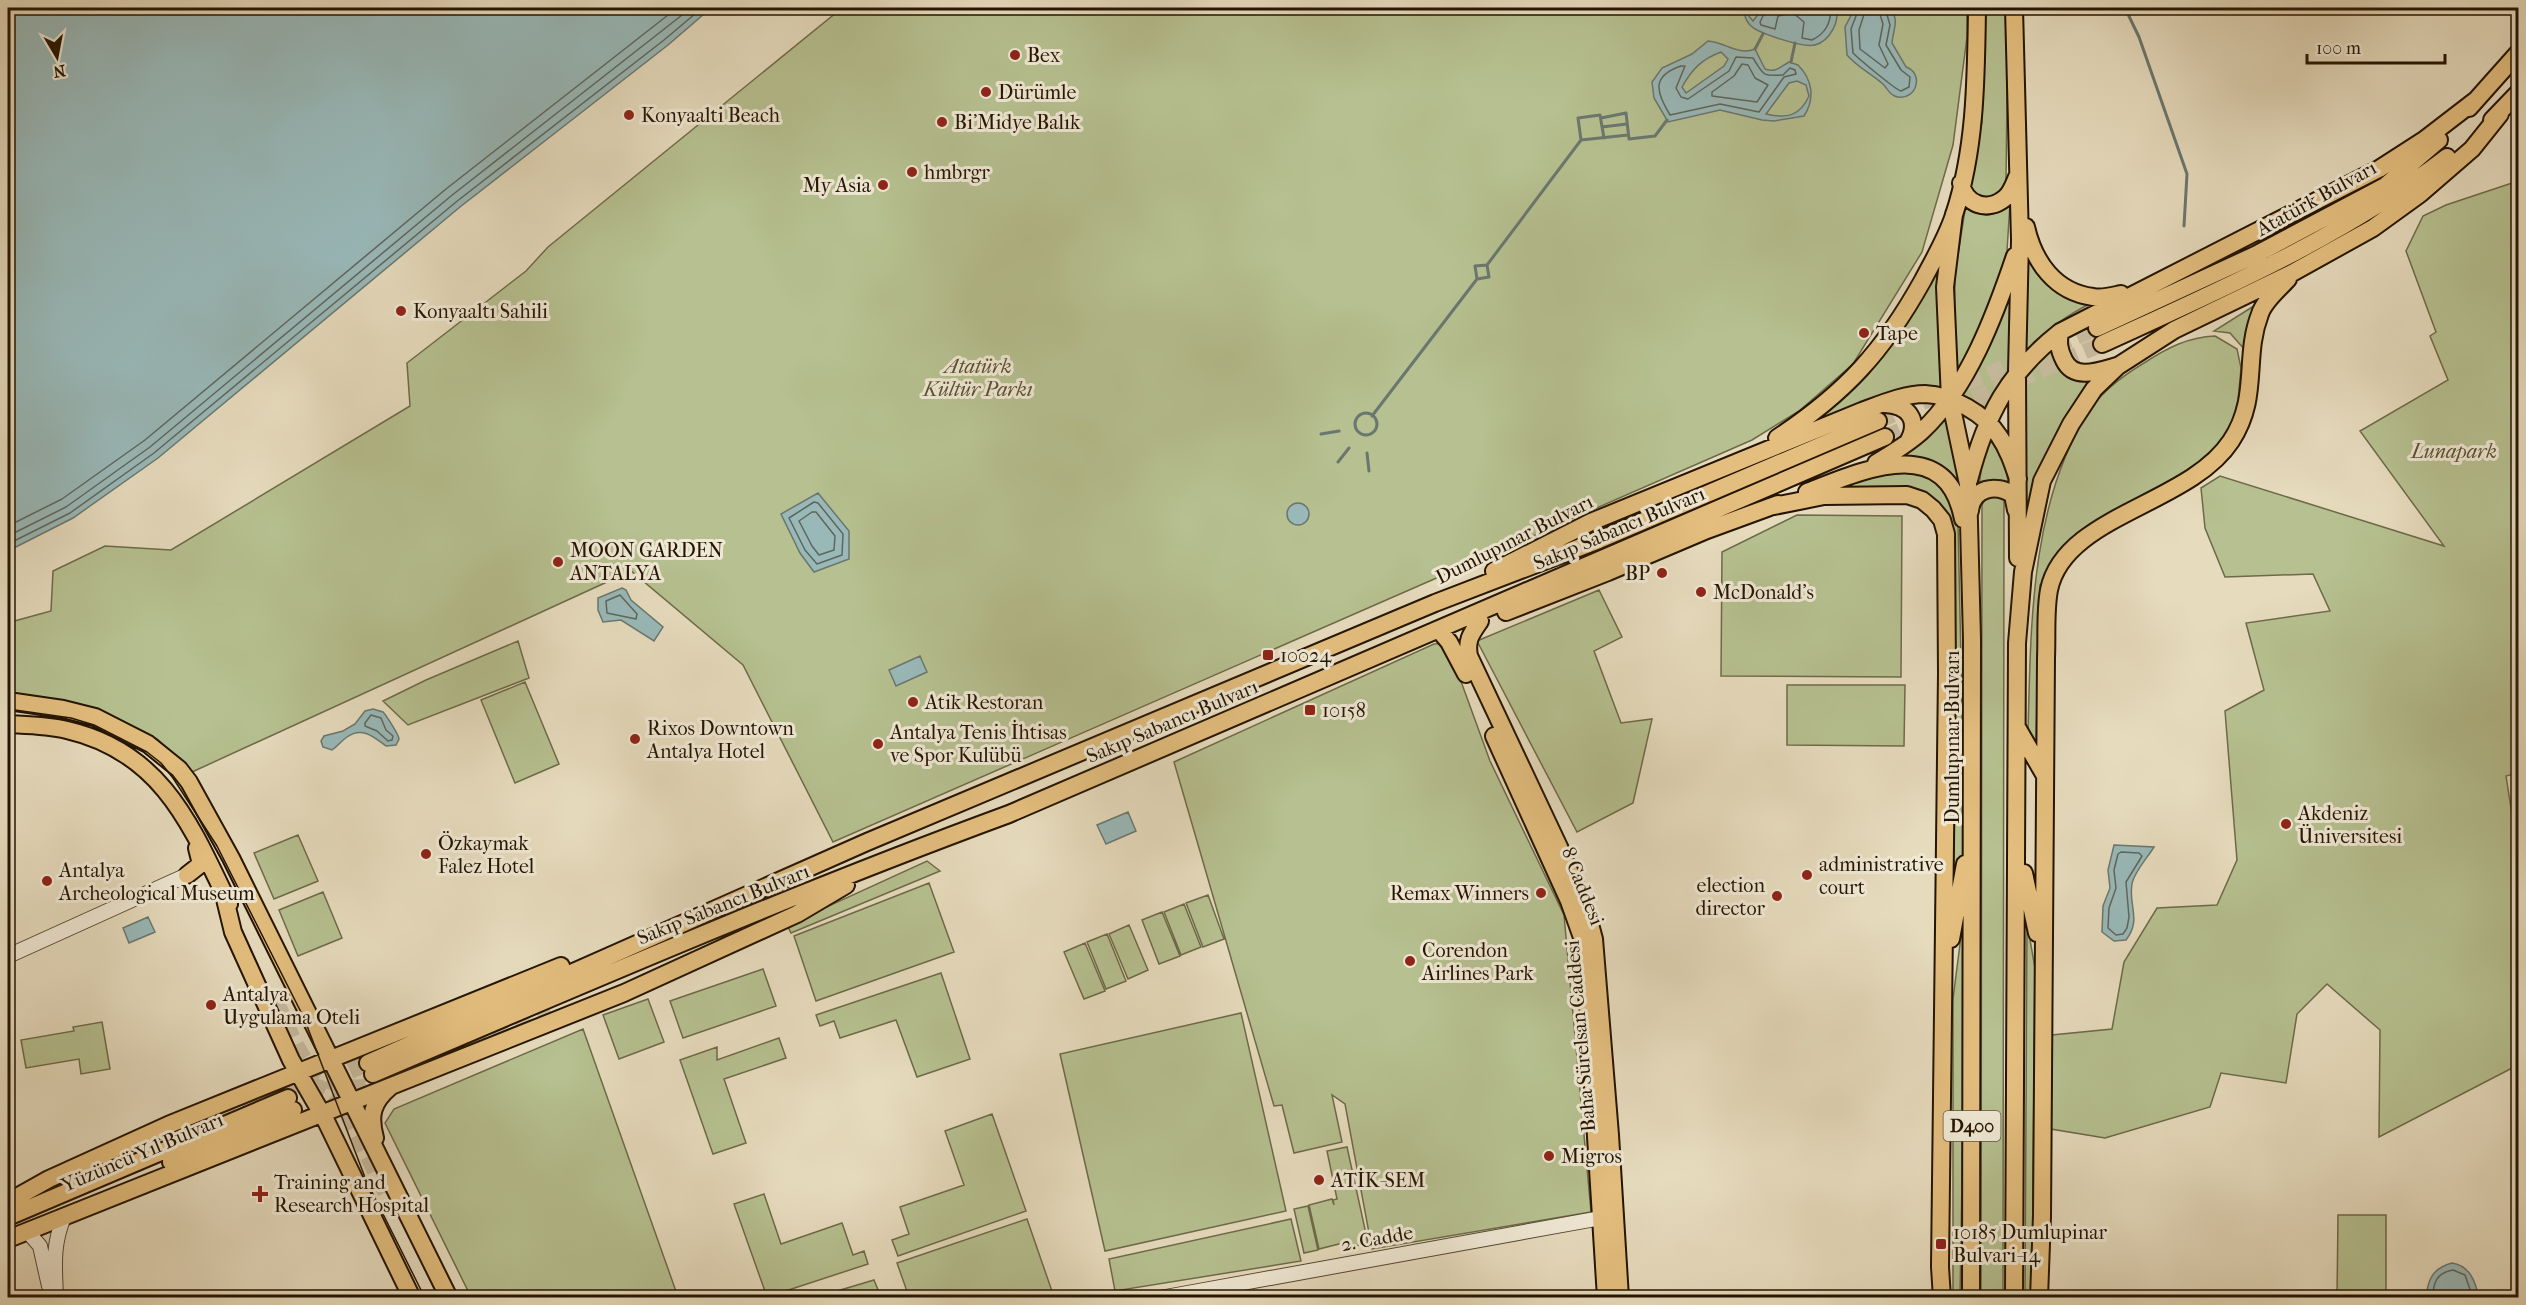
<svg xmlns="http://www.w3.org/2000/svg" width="2526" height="1305" font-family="'IM FELL French Canon',serif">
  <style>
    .green { fill: #b6c090; stroke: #6d6a48; stroke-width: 1.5 }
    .water { fill: #99b9b9; stroke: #6a776f; stroke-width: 1.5; fill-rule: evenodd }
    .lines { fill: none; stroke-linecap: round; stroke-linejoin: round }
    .shore { stroke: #5e665d; stroke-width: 1.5 }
    .stream { stroke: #6a776f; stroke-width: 3 }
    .major-tunnel { stroke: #c9bda1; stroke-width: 16; stroke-dasharray: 16 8; stroke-linecap: butt }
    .minor-casing { stroke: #544630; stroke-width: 16 }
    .major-casing { stroke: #241401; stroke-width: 20 }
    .minor { stroke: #efe8d4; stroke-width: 14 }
    .major { stroke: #e3be7e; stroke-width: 16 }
    .tram { stroke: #241401; stroke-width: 1.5 }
    .poi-dot { fill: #8f2418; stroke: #efe8d4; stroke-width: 2 }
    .labels { text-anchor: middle; stroke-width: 6; stroke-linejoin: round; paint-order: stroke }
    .shield { fill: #efe8d4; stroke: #615440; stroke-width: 1.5 }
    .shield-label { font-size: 18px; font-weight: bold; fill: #241401 }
    .poi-label { font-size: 20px; fill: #241401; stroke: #efe8d4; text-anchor: start }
    .street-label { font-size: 20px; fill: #241401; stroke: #efe8d4 }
    .park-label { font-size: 20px; font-style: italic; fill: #575033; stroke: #efe8d4 }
  </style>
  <rect width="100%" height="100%" fill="#e6dbbd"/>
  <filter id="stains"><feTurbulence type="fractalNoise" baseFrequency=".00333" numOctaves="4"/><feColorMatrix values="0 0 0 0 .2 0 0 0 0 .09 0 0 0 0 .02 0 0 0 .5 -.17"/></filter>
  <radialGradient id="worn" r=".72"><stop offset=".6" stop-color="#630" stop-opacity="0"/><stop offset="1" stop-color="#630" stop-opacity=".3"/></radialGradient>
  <!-- green -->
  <path class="green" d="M 842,8 L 1967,8 L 1967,37 L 1953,145 L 1922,252 L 1853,364 L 1799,411 L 1752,440 L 833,842 L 743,665 L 631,571 L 192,772 L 157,739 L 89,712 L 8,696 L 8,628 L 11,622 L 51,611 L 53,571 L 105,546 L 171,550 L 410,406 L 407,363 L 526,271 L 548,247 Z
    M 1985,8 L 2008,8 L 2006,181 L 1998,196 L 1989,200 L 1973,193 L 1970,181 L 1982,122 Z
    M 2518,181 L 2518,773 L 2506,776 L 2518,853 L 2518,1065 L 2379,1137 L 2380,1030 L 2327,984 L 2297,1014 L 2286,1083 L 2221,1073 L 2210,1107 L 2105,1138 L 2051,1129 L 2052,1035 L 2112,1029 L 2124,962 L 2157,908 L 2217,905 L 2237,860 L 2225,711 L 2264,690 L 2246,623 L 2330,611 L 2313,574 L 2225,577 L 2205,528 L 2201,488 L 2220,476 L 2444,546 L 2360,431 L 2448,380 L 2430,336 L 2436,332 L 2406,251 L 2423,216 L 2446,205 Z
    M 2010,203 L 2007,251 L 1983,326 L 1958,377 L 1954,342 L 1955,274 L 1966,204 C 1986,221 1990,217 2010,203 Z
    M 1943,250 L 1944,391 L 1799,432 L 1844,398 L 1886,348 Z
    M 2024,254 C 2044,288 2059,295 2096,301 C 2063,316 2050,329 2025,355 Z
    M 2011,284 L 2011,368 L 1982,413 L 1957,398 Z
    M 2257,304 L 2245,350 L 2230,333 L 2214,331 Z
    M 2215,336 L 2237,349 L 2241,368 L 2238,400 L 2230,431 L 2211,457 L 2181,479 L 2078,534 L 2040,585 L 2036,746 L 2028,731 C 2031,626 2030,503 2089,411 C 2102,391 2124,375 2144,363 C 2167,348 2188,337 2215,336 Z
    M 2053,345 C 2062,376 2064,380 2097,377 L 2026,535 L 2022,383 L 2033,366 Z
    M 1950,406 L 1965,487 L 1961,496 L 1897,458 L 1927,439 Z
    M 1989,440 C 2003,450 2006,470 2009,486 L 1997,480 L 1979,486 L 1982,464 Z
    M 1880,471 L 1928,475 L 1944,487 L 1958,524 L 1965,840 L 1954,905 L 1952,540 L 1933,500 L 1829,491 Z
    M 1991,496 L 2000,497 L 2004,500 L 2003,1297 L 1981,1298 L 1982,505 L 1985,499 Z
    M 1797,515 L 1902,516 L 1901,677 L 1721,676 L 1722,552 Z
    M 1599,590 L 1622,637 L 1594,651 L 1621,723 L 1652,719 L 1633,803 L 1577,832 L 1477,641 Z
    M 518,641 L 529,678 L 408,725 L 383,701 L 426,680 Z
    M 1447,643 L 1490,761 L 1564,915 L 1591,1212 L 1372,1249 L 1345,1104 L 1332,1095 L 1342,1142 L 1294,1153 L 1282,1105 L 1274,1106 L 1174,762 L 1434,644 Z
    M 525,682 L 559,764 L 515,783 L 481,700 Z
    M 1787,685 L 1905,685 L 1904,746 L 1787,745 Z
    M 298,835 L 318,881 L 274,899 L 254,853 Z
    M 927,861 L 940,871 L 791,933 L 787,925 Z
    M 929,883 L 954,952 L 816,1001 L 794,936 Z
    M 1967,889 L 1960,1297 L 1953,1298 L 1953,999 Z
    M 323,892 L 342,938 L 298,956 L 279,910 Z
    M 1208,895 L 1224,939 L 1203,947 L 1186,903 Z
    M 1184,904 L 1201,947 L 1181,955 L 1164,912 Z
    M 1162,912 L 1180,956 L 1159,964 L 1142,920 Z
    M 2027,923 L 2035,968 L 2032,1297 L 2025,1298 Z
    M 1129,925 L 1148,970 L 1128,979 L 1109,934 Z
    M 1107,934 L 1126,981 L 1106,989 L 1087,942 Z
    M 1085,943 L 1105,991 L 1084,999 L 1064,952 Z
    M 763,969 L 776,1006 L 683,1038 L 670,1001 Z
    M 941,973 L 970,1059 L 917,1077 L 896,1020 L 840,1038 L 834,1021 L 820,1026 L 816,1015 Z
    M 648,999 L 664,1042 L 619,1059 L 603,1015 Z
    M 1241,1013 L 1286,1211 L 1105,1251 L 1060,1054 Z
    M 102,1022 L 110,1069 L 81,1074 L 79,1059 L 26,1068 L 21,1040 L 74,1031 L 73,1027 Z
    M 583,1029 L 678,1297 L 471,1297 L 385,1123 L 394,1109 Z
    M 779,1038 L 786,1058 L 724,1079 L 746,1143 L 713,1154 L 680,1060 L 717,1047 L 717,1060 Z
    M 992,1114 L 1026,1211 L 898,1256 L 892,1240 L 909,1234 L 900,1207 L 964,1185 L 945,1131 Z
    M 1347,1147 L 1368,1243 L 1344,1249 L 1343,1243 L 1319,1249 L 1309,1205 L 1332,1199 L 1334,1205 L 1333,1200 L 1337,1199 L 1327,1151 Z
    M 764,1194 L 781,1244 L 842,1223 L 853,1255 L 864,1251 L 868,1264 L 767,1297 L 734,1204 Z
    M 1308,1206 L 1318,1250 L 1304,1253 L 1294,1209 Z
    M 2338,1215 L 2386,1215 L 2386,1297 L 2337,1297 Z
    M 1027,1219 L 1054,1297 L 909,1297 L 897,1263 Z
    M 1291,1219 L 1301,1261 L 1115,1291 L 1109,1259 Z
    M 874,1280 L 881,1297 L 817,1297 Z"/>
  <!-- water -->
  <path class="water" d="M 8,8 L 711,8 L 668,45 L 460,207 L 158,458 L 73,518 L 8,551 Z
    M 1744,8 L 1748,8 L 1748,15 L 1753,21 L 1763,8 L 1836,8 C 1840,21 1830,41 1815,45 C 1803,48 1757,33 1750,25 C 1745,20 1744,15 1744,8 Z
    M 1855,8 L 1890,8 C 1900,21 1893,29 1892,43 L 1906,67 C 1924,73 1917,100 1898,97 C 1891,96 1888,90 1884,85 C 1872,74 1857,67 1847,55 L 1845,27 Z
    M 1708,41 C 1725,42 1738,56 1755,49 L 1765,69 C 1776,73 1780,67 1789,62 L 1798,65 C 1813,80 1815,99 1804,116 L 1774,121 L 1762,120 L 1720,110 L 1668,122 L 1654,98 L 1652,82 L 1662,68 L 1692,54 ZM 1721,52 L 1728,59 L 1724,66 L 1686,93 L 1682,87 C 1692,69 1702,59 1721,52 ZM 1797,81 L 1806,85 L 1809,96 C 1800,116 1787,119 1766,114 L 1789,83 Z
    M 818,493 L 849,531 L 849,559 L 814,572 L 800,553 L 781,514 Z
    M1287 514a11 11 0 1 1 22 0a11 11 0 1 1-22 0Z
    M 622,588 L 626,590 L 631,600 L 663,627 L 654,641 L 621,620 L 603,622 L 598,610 L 598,598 Z
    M 920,656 L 927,672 L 896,686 L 889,670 Z
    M 373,709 L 383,712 C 386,715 399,735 399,739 L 396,745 L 386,746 C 374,737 362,726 347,737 C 341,741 338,746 332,750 L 323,747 L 321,741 L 324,736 L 343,731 L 355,724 L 365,711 Z
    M 1128,812 L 1136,831 L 1106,844 L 1097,825 Z
    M 2114,845 L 2154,847 C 2148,857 2134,872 2132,884 C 2128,906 2142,919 2126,940 L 2114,941 L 2102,932 L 2103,906 L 2110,888 L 2108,870 Z
    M 148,917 L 155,932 L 129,943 L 123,928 Z
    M 2452,1263 C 2470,1266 2475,1281 2479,1297 L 2426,1297 C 2428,1279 2433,1268 2452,1263 Z"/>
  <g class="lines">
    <!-- shore -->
    <path class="shore" d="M 1767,8 L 1760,22 L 1761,25 L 1775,29 L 1778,16 L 1793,13 L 1804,22 L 1802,38 L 1812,40 C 1825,34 1832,22 1830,8
      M 1859,8 L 1851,29 L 1853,53 C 1860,60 1896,90 1901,91 L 1909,87 L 1910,77 L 1901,70 L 1886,45 L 1890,25 L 1885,8
      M 1866,8 L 1859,30 L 1860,49 L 1885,68 L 1888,64 L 1879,45 L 1883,24 L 1878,8
      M 1736,57 L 1753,58 C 1764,76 1762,76 1783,75 L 1790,68 L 1795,70 L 1796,74 L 1784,77 L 1759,112 L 1720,104 L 1670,115 C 1656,92 1651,76 1681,66 L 1685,66 L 1676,88 L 1681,97 L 1688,99 L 1729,71 Z
      M 1742,64 L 1748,65 L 1755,78 L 1768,85 L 1757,102 L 1712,96 L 1712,92 L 1734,76 Z
      M 814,502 L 818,503 L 843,534 L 842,555 L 817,564 L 805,550 L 789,518 Z
      M 812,512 L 816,512 L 835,536 L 834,550 L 819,555 L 812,546 L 799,521 Z
      M 8,526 L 62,499 L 145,440 L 446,189 L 677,8
      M 8,536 L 66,507 L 150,447 L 451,196 L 691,8
      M 8,544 L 70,513 L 154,453 L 456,202 L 664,40 L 702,8
      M 620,595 L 637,614 L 636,619 L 607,613 L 606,601 Z
      M 371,715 L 381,718 L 386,730 L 393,736 L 392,740 L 388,741 L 377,731 L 365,726 L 365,723 Z
      M 2121,852 L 2139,853 L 2142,856 L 2126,882 L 2129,917 L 2127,928 L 2123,934 L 2116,935 L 2108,928 L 2109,908 L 2116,888 L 2114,870 L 2118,854 Z
      M 2432,1298 C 2434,1282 2436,1273 2453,1270 L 2465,1275 L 2473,1298"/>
    <!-- stream -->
    <path class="stream" d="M 2125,8 L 2139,37 L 2187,174 L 2184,226
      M 1755,49 L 1763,34
      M 1791,62 L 1795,43
      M 1601,118 L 1626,113 L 1629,139 L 1655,136 L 1667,120
      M 1602,127 L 1627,124
      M 1581,140 L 1628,135
      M 1477,279 L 1475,266 L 1487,265
      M1355 424a11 11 0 1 1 22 0a11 11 0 1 1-22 0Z
      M 1372,416 L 1477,279 L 1489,277 L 1487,265 L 1581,140 L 1578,118 L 1600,115 L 1604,138
      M 1321,434 L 1339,431
      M 1367,453 L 1369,471
      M 1338,462 L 1349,448"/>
    <!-- major-tunnel -->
    <path class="major-tunnel" d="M 1952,408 L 2102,344
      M 1878,421 L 2097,328
      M 1885,437 L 1923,421
      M 276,1001 C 285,1020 293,1042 305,1060 C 322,1086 357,1094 384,1082
      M 427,1063 L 550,1010
      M 328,1081 L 368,1063
      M 132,1153 L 286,1088 C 312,1079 332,1089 346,1111 L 391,1204"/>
    <!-- minor casing -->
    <g class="minor-casing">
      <path id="minor" d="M 8,956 L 187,875
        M 27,1231 L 40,1246 L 49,1286
        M 56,1298 C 55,1267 52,1246 64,1217
        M 1160,1298 L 1601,1218"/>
    </g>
    <!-- major casing -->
    <g class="major-casing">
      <path id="major" d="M 2014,8 L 2020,240 L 2017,372 L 2018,558
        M 2469,108 L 2518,53
        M 2492,120 L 2518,93
        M 1961,183 C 1965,204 1987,213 2005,198 C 2011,193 2014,184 2017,177
        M 1954,214 L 1945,287 L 1950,399 L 1968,484 L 1972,639 L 1971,1298
        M 2026,227 C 2034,262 2055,292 2093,297 C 2102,299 2112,296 2121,294
        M 2097,328 L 2255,255 L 2385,186 L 2439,140
        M 2060,332 C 2058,343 2059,350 2064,360 C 2074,381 2099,371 2117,366
        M 2102,344 C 2220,290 2343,237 2447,157
        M 1885,404 C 1909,405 1920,421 1908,442
        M 1777,438 C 1845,393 1883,352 1923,280 C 1934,259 1947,237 1954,215 C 1976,148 1976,77 1977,8
        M 1876,463 C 1892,453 1908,444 1922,431 C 1968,388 1995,315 2015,256
        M 1969,480 C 1986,415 2007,374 2060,332 L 2379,169 L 2424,140 L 2476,100
        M 1807,492 C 1861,471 1946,431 1963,519
        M 1769,507 L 1824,496 L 1907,495 L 1922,500 L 1933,509 L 1942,520 L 1946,534 L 1947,673 L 1940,1267 L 1942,1298
        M 1970,511 C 1972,488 1996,483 2013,495 L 2016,510
        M 1494,571 L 1591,522 L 1862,411 C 1881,404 1904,394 1925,394 C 1952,395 1985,414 1999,436 C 2008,449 2013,464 2018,479
        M 1506,612 L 1608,572 L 1707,530 L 1778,504
        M 1480,621 C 1471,634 1466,640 1469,656 L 1559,847 L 1587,913 L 1594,939 L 1610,1135 L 1620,1298
        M 1439,630 L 1449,642 L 1466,674
        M 8,701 L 63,709 L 95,717 L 148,744 L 179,769 L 189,782 L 231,858 L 449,1298
        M 8,724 C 27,725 47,725 67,730 C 162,752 191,825 229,904
        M 2018,729 L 2044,774
        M 1494,736 L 1569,901 L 1584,943 L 1606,1298
        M 2024,873 L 2037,933
        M 187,875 L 201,864 L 197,848
        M 224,895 L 233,932 L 291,1060 L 326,1121 L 412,1298
        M 1951,939 L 1965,864
        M 368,1063 L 867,842 L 1435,603 L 1599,540 L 1878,421
        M 373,1074 C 584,984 794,893 1009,814 L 1885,437
        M 375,1138 C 369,1116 372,1102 390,1087
        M 171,1162 L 293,1110
        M 8,1202 L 49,1179 L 168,1125 L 561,966
        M 8,1217 L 288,1098
        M 8,1239 L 624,993 L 797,914 L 846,885
        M 2014,1298 L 2017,643 L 2023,572 L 2042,481 L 2071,424 L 2094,389 L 2118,366 L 2174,330 L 2292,273 L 2373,228 L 2420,194 L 2472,149 L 2500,114
        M 2039,1298 L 2042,1216 L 2046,658 C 2047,636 2045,611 2049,590 C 2064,515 2189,505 2231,441 C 2260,397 2243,358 2260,314 C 2264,301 2279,289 2288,279"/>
    </g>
    <!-- minor -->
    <use href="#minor" class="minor"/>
    <!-- major -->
    <use href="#major" class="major"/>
    <!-- tram -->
    <path class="tram" d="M 8,709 L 71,718 L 94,725 L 147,752 L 161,763 L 173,778 L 217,846 L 304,1018 L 366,1180 L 425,1298"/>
  </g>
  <!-- markers -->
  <g class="poi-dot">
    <circle cx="1015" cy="55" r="6"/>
    <circle cx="986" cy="92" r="6"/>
    <circle cx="629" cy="115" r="6"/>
    <circle cx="942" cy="122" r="6"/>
    <circle cx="912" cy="172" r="6"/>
    <circle cx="883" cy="185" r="6"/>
    <circle cx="401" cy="311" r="6"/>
    <circle cx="1864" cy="333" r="6"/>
    <circle cx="558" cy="562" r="6"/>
    <circle cx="1662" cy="573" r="6"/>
    <circle cx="1701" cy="592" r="6"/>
    <rect x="1262" y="649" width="12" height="12" rx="3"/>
    <circle cx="913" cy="702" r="6"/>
    <rect x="1304" y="704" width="12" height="12" rx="3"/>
    <circle cx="635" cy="739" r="6"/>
    <circle cx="878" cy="744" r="6"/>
    <circle cx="2286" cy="824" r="6"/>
    <circle cx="426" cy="854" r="6"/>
    <circle cx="1807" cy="875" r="6"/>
    <circle cx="47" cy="881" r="6"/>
    <circle cx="1541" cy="893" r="6"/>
    <circle cx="1777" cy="896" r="6"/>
    <circle cx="1410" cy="961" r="6"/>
    <circle cx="211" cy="1005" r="6"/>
    <circle cx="1549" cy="1156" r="6"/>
    <circle cx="1319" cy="1180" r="6"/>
    <path d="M257 1185h6v6h6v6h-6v6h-6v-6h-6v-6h6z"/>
    <rect x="1935" y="1238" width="12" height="12" rx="3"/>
  </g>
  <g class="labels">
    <!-- shield labels -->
    <rect class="shield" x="1943.5" y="1111" width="57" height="30" rx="4.5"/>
    <g class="shield-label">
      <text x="1972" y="1132">D400</text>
    </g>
    <!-- poi labels -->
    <g class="poi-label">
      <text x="1027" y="62">Bex</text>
      <text x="998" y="99">Dürümle</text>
      <text x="641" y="122">Konyaalti Beach</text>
      <text x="954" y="129">Bi’Midye Balık</text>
      <text x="924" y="179">hmbrgr</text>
      <text x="871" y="192" text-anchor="end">My Asia</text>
      <text x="413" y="318">Konyaaltı Sahili</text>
      <text x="1876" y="340">Tape</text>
      <text x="570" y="557">MOON GARDEN<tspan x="570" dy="23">ANTALYA</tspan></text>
      <text x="1650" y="580" text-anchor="end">BP</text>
      <text x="1713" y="599">McDonald's</text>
      <text x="1280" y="662">10024</text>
      <text x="925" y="709">Atik Restoran</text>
      <text x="1322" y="717">10158</text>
      <text x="647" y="735">Rixos Downtown<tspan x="647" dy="23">Antalya Hotel</tspan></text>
      <text x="890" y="739">Antalya Tenis İhtisas<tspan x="890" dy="23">ve Spor Kulübü</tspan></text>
      <text x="2298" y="820">Akdeniz<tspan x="2298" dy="23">Üniversitesi</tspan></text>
      <text x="438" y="850">Özkaymak<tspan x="438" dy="23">Falez Hotel</tspan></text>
      <text x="1819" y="871">administrative<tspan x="1819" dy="23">court</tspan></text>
      <text x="59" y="877">Antalya<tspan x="59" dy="23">Archeological Museum</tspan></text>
      <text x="1765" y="892" text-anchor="end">election<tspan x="1765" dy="23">director</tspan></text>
      <text x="1529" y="900" text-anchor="end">Remax Winners</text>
      <text x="1422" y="957">Corendon<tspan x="1422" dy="23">Airlines Park</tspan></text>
      <text x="223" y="1001">Antalya<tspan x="223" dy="23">Uygulama Oteli</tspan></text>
      <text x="1561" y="1163">Migros</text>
      <text x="1331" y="1187">ATİK-SEM</text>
      <text x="274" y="1189">Training and<tspan x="274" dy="23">Research Hospital</tspan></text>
      <text x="1953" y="1239">10185 Dumlupinar<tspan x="1953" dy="23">Bulvari-14</tspan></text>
    </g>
    <!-- street labels -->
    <g class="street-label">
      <text transform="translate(2316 198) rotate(-29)" y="7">Atatürk Bulvarı</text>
      <text transform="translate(1619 528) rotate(-23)" y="7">Sakıp Sabancı Bulvarı</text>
      <text transform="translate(1514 539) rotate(-27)" y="7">Dumlupınar Bulvarı</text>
      <text transform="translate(1172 721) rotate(-23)" y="7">Sakıp Sabancı Bulvarı</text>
      <text transform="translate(1952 737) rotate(-90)" y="7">Dumlupınar Bulvarı</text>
      <text transform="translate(1583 886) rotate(68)" y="7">8 Caddesi</text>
      <text transform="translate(723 904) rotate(-22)" y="7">Sakıp Sabancı Bulvarı</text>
      <text transform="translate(1580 1036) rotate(-95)" y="7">Baha Sürelsan Caddesi</text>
      <text transform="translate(142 1152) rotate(-23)" y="7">Yüzüncü Yıl Bulvarı</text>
      <text transform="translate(1377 1238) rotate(-10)" y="7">2. Cadde</text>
    </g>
    <!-- park labels -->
    <g class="park-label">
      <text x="978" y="373">Atatürk<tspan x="978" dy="23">Kültür Parkı</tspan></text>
      <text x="2454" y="458">Lunapark</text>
    </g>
  </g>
  <!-- margin -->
  <rect width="2526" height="1305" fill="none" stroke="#e6dbbd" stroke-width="30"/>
  <rect x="9" y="9" width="2508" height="1287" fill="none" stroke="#241401" stroke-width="3"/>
  <rect x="15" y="15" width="2496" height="1275" fill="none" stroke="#241401" stroke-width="1.5"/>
  <!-- north arrow -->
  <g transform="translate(57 57) rotate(170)" stroke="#efe8d4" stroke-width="4.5" paint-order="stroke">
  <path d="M0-4.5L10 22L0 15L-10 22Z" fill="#241401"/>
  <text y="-9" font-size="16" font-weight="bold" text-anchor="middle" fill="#241401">N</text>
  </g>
  <!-- scale -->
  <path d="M2307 54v9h138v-9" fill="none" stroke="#241401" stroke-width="3"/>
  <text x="2316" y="54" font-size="18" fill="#241401" stroke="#efe8d4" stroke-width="4.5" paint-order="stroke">100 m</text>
  <rect width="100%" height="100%" filter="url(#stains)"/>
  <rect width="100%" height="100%" fill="url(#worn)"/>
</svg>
